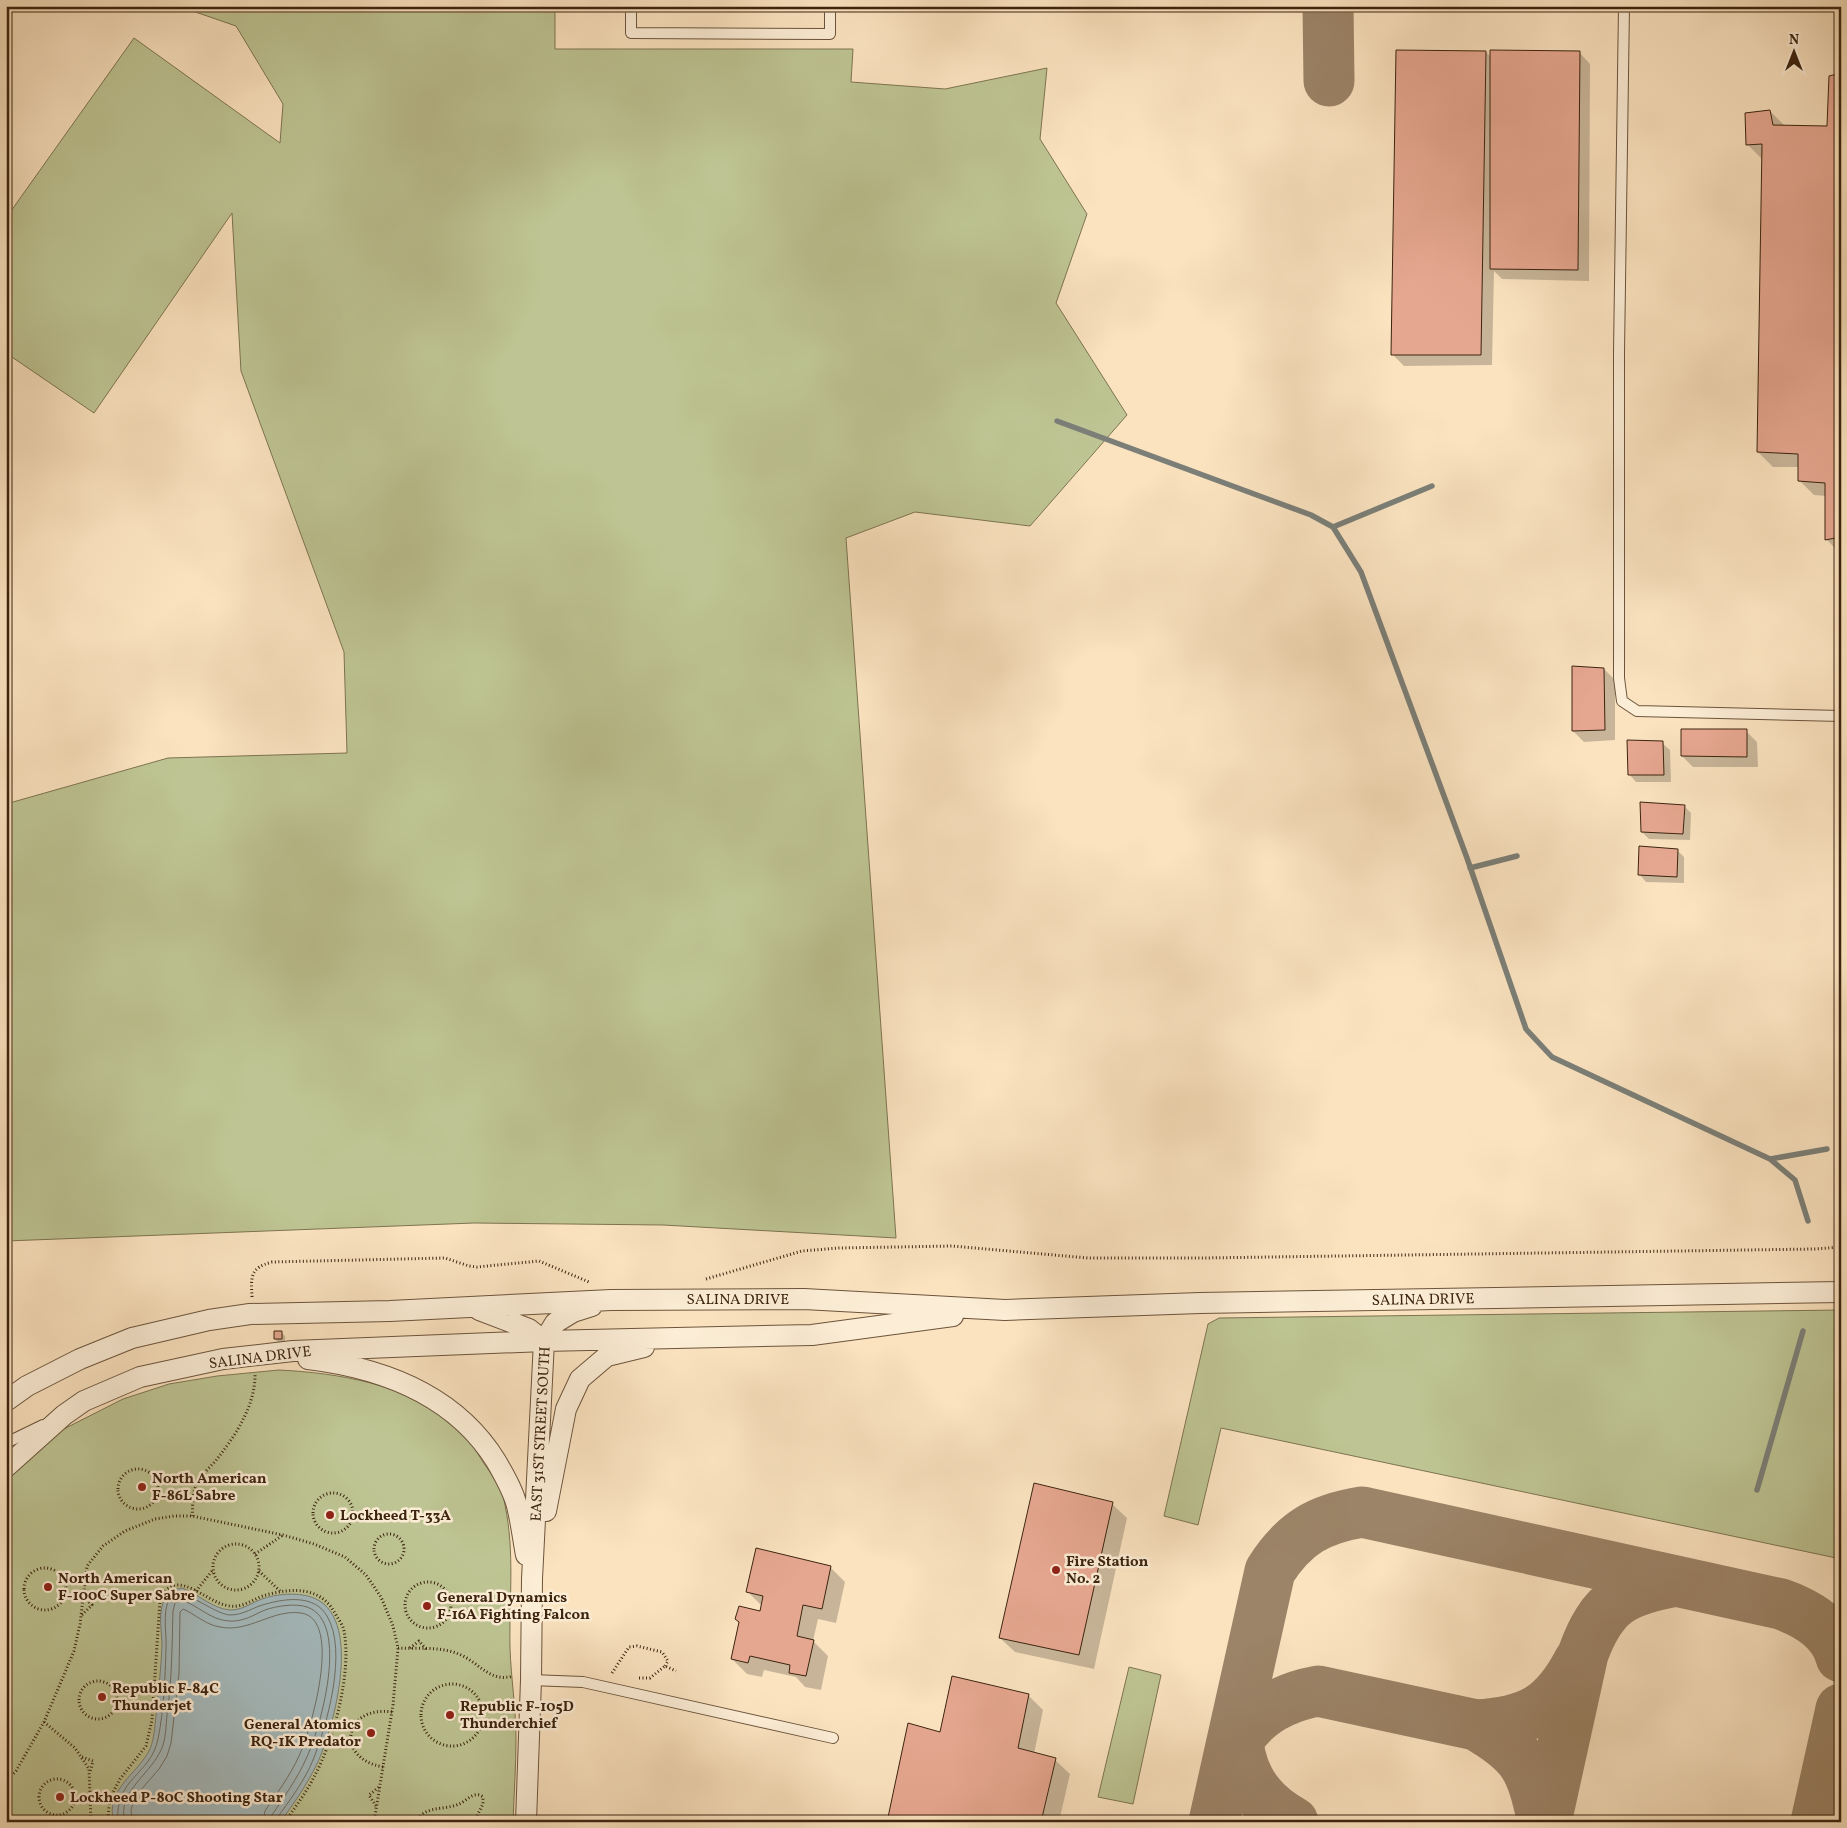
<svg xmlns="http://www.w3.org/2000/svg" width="1847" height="1828" font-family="Vollkorn,serif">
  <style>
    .green { fill: #bec493; stroke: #7d7451 }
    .water { fill: #a5bbbe; stroke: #7b7f78 }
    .shadow { fill: #0003 }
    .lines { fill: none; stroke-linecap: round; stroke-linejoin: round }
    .shore { stroke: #707066; stroke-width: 1 }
    .stream { stroke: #7b7f78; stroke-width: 5.5 }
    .taxiway { stroke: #9c8468; stroke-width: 51 }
    .building { fill: #e6a790; stroke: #3c240f }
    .service-casing { stroke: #6c543b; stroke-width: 12 }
    .minor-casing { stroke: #6c543b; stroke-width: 22 }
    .path { stroke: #3c240f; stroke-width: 3; stroke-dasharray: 1 2.5; stroke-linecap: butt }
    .service { stroke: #fcedd6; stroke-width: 10 }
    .minor { stroke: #fcedd6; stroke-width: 20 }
    .poi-dot { fill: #8f2418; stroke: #fcedd6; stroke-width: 2 }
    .labels { text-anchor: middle; stroke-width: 5; stroke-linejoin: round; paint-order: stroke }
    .street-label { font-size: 15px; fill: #3c240f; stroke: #fcedd6 }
    .poi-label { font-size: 15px; font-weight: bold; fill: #3c240f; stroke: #fcedd6; text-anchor: start }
  </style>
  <rect width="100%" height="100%" fill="#fbe3c0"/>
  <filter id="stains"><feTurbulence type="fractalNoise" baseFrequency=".004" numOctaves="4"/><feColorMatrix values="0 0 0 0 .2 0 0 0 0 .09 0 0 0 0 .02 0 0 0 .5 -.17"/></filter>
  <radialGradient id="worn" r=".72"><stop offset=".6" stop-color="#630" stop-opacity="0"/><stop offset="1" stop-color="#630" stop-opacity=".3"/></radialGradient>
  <!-- green -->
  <path class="green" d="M 178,6 L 555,6 L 555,49 L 853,49 L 851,82 L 945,89 L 1047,68 L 1040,139 L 1087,214 L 1056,303 L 1127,415 L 1030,526 L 915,512 L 846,538 L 896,1238 L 663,1225 L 474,1223 L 6,1241 L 6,804 L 168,758 L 347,753 L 344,652 L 241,371 L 232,213 L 94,413 L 6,353 L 6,218 L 134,38 L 280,143 L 283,104 L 236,26 Z
    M 1841,1310 L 1841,1559 L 1221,1428 L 1198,1525 L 1164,1516 L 1208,1324 L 1219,1318 Z
    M 279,1370 C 339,1373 405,1384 453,1423 C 465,1433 475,1449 483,1462 C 492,1475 503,1490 505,1505 C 515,1553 509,1600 510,1648 C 511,1678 516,1709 516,1739 C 516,1766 514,1794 513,1822 L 6,1822 L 6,1482 L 50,1436 L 123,1399 L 169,1384 L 217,1376 Z
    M 1129,1667 L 1161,1675 L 1133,1804 L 1098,1797 Z"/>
  <!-- water -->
  <path class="water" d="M 182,1588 C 198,1594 213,1609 230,1610 C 243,1610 251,1603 262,1599 C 276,1594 297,1592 311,1597 C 365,1614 334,1728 317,1764 C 307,1784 294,1804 280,1822 L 114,1822 C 104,1790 138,1774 150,1749 C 155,1737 155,1721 157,1707 C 159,1687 161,1666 162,1646 C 162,1631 157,1610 166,1597 C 170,1590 175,1589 182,1588 Z"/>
  <!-- shadow -->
  <path class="shadow" d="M 1486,52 L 1492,58 L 1579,52 L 1590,64 L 1589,281 L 1502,279 L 1494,271 L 1492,365 L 1404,366 L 1393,355 Z
    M 1841,75 L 1841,554 L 1826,539 L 1826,496 L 1814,495 L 1799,480 L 1799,467 L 1773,467 L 1758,452 L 1762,159 L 1747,144 L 1770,111 L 1785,126 L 1828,127 Z
    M 1604,669 L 1615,680 L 1615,740 L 1584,742 L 1573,731 Z
    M 1746,731 L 1757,742 L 1758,767 L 1693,767 L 1682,756 Z
    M 1662,743 L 1670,750 L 1671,782 L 1636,782 L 1629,774 Z
    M 1684,806 L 1691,813 L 1690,840 L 1649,839 L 1642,832 Z
    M 1677,850 L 1684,857 L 1684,883 L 1646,882 L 1639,874 Z
    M 281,1332 L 285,1336 L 285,1342 L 278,1342 L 275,1339 Z
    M 1112,1504 L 1127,1518 L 1094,1669 L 1015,1652 L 1000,1638 Z
    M 830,1567 L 845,1582 L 836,1623 L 818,1619 L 813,1641 L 828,1656 L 821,1690 L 805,1687 L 796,1677 L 764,1670 L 762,1677 L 747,1674 L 732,1659 L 761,1612 L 762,1606 L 747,1591 Z
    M 1028,1695 L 1043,1710 L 1034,1754 L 1055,1760 L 1070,1774 L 1059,1822 L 888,1822 L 941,1733 Z"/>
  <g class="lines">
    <!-- shore -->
    <path class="shore" d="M 118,1822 C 114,1778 151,1775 158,1739 C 164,1710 165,1679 166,1649 C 167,1635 162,1613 169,1600 C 180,1582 212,1614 230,1615 C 244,1615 253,1607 266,1604 C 287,1598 315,1595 327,1616 C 348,1651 327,1725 313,1760 C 305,1780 290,1800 277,1818 L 277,1822
      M 125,1822 C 124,1817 123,1812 124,1807 C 129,1783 155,1769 163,1745 C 166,1736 166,1725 167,1715 C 172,1680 172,1646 173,1611 L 175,1603 L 181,1600 C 198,1605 210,1620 229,1621 C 244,1622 253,1615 265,1610 C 276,1606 296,1603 307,1607 C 351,1622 320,1730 306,1759 C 297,1779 284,1797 272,1815 L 270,1822
      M 132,1822 L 131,1809 L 133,1804 L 139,1792 L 159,1769 L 167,1756 L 171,1743 L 179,1673 L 180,1612 L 183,1609 C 195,1614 206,1625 220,1627 C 249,1633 272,1609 301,1613 C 344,1619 310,1733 299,1756 C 290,1776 277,1793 265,1811 L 263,1822"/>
    <!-- stream -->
    <path class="stream" d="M 1057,421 L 1311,515 L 1333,527 L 1361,572 L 1467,858 L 1526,1029 L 1552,1057 L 1770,1159 L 1795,1180 L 1808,1221
      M 1333,527 L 1432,486
      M 1470,868 L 1517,856
      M 1770,1159 L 1827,1149
      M 1757,1490 L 1803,1331"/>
    <!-- taxiway -->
    <path class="taxiway" d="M 1328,6 L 1329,81
      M 1476,1725 C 1529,1722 1554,1709 1579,1661
      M 1237,1728 C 1238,1771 1255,1801 1293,1822
      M 1231,1755 C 1246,1717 1280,1698 1318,1691 L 1476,1725 C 1526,1754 1531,1768 1543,1822
      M 1214,1822 L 1270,1571 C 1294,1533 1319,1519 1362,1512 L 1781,1604 C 1806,1613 1834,1629 1841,1657
      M 1546,1822 L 1583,1654 C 1602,1601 1624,1590 1677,1581
      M 1816,1822 L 1841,1709"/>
  </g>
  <!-- building -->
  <path class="building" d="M 1396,50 L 1486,51 L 1481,355 L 1391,355 Z
    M 1490,50 L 1580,51 L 1578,270 L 1490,269 Z
    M 1841,73 L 1841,537 L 1825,540 L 1825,483 L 1798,481 L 1798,454 L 1757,452 L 1762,144 L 1746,145 L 1745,113 L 1770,110 L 1773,125 L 1827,126 L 1829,76 Z
    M 1572,666 L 1604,668 L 1605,730 L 1572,731 Z
    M 1681,729 L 1747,729 L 1747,757 L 1681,756 Z
    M 1627,740 L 1663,741 L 1664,775 L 1628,775 Z
    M 1640,802 L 1685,805 L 1683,834 L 1641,832 Z
    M 1639,846 L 1678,849 L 1677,877 L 1638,875 Z
    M 274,1331 L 282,1331 L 282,1339 L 274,1339 Z
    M 1034,1483 L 1113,1502 L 1079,1655 L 999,1638 Z
    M 756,1548 L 831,1566 L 822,1609 L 803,1605 L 797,1636 L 814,1640 L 806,1676 L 789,1673 L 790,1665 L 750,1656 L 748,1663 L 731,1659 L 739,1622 L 735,1619 L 739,1606 L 760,1611 L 763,1596 L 746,1592 Z
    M 952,1676 L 1029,1694 L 1018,1748 L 1056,1758 L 1041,1822 L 887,1822 L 908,1723 L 940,1732 Z"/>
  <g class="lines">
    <!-- service casing -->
    <g class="service-casing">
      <path id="service" d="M 631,6 L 631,33 L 830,34 L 830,6
        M 1624,6 L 1619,353 L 1619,678 L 1622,701 L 1637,711 L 1841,716
        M 6,1443 L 43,1425
        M 531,1680 L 583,1682 L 833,1738"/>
    </g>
    <!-- minor casing -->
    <g class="minor-casing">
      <path id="minor" d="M 479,1310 L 529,1329 L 544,1341
        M 308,1359 C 383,1368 455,1395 496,1461 C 504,1475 513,1490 517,1506 C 521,1522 523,1539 526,1555
        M 6,1401 L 27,1386 L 80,1359 L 132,1338 L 209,1320 L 250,1314 L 390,1311 L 611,1300 L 804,1299 L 1005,1310 L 1200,1303 L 1841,1292
        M 6,1467 L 64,1415 L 84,1401 L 140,1377 L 223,1359 L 293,1351 L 544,1341 L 812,1335 L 953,1316
        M 546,1511 L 566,1409 L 580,1379 L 607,1356 L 644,1347
        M 526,1822 L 531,1680 L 532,1579 L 544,1341 L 555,1323 L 573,1312 L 592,1306"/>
    </g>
    <!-- path -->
    <path class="path" d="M 706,1279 L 802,1251 L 839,1248 L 952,1246 L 1088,1258 L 1203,1258 L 1814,1249 L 1841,1247
      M 252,1297 C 251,1276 250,1268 272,1262 L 445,1258 L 469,1266 L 477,1267 L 539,1261 L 589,1282
      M118 1489a20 20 0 1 1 40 0a20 20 0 1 1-40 0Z
      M313 1513a20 20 0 1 1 40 0a20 20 0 1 1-40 0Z
      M 192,1516 C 193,1507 192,1495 196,1486 C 200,1475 210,1468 217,1459 C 236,1435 256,1404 255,1373
      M374 1549a15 15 0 1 1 30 0a15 15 0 1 1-30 0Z
      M213 1567a23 23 0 1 1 46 0a23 23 0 1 1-46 0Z
      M 255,1554 L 283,1535
      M24 1589a21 21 0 1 1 42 0a21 21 0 1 1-42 0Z
      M 259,1571 L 281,1592
      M405 1605a23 23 0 1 1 46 0a23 23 0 1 1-46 0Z
      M 196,1591 L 212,1571
      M 82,1615 L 92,1605 L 83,1596
      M 398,1648 C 418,1649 442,1646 461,1655 C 479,1663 491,1683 513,1676
      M 410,1648 L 419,1641 L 426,1649
      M 612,1673 L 629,1647 L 637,1646 L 662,1652 L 668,1661 L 665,1666
      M 639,1678 L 650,1678 L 665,1666 L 676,1671
      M79 1700a19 19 0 1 1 38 0a19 19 0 1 1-38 0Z
      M421 1715a31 31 0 1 1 62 0a31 31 0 1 1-62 0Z
      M 44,1722 L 75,1748 L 89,1769 L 91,1822
      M 82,1757 L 93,1761 L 90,1772
      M 383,1767 C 334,1758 344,1705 392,1712
      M39 1797a18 18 0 1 1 36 0a18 18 0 1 1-36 0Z
      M 6,1781 L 16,1771 L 44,1722 L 74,1651 L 80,1624 L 87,1566 L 103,1546 L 125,1531 L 155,1519 L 174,1516 L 192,1516 L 283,1535 L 314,1544 L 345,1557 L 366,1575 L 381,1597 L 393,1626 L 398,1648 L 393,1705 L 374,1822
      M 376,1806 L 369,1795 L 379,1787
      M 110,1822 L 108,1817 L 110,1798 L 120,1779 L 146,1746 L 152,1720 L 160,1600 C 176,1564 206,1604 230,1606 C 244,1608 254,1598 266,1595 C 295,1587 323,1587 337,1617 C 340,1621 343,1626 344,1631 C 352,1672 334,1740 314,1777 C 306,1793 295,1807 285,1822
      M 416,1822 C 418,1819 421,1815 424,1813 C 434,1807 448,1809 459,1804 C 467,1801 474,1790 483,1797 L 483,1804 L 474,1822"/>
    <!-- service -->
    <use href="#service" class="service"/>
    <!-- minor -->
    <use href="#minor" class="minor"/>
  </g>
  <!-- markers -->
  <g class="poi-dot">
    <circle cx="142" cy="1487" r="5"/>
    <circle cx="330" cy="1515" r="5"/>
    <circle cx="1056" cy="1570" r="5"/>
    <circle cx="48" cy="1587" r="5"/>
    <circle cx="427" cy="1606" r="5"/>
    <circle cx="102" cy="1697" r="5"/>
    <circle cx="450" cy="1715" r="5"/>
    <circle cx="371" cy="1733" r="5"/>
    <circle cx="60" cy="1797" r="5"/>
  </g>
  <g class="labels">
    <!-- street labels -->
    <g class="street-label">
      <text x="738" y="1304">SALINA DRIVE</text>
      <text transform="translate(1423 1299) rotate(-1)" y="5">SALINA DRIVE</text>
      <text transform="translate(260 1357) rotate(-7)" y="5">SALINA DRIVE</text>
      <text transform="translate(540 1434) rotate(-87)" y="5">EAST 31ST STREET SOUTH</text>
    </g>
    <!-- poi labels -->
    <g class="poi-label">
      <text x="152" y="1483">North American<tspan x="152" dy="17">F-86L Sabre</tspan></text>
      <text x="340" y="1520">Lockheed T-33A</text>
      <text x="1066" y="1566">Fire Station<tspan x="1066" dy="17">No. 2</tspan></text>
      <text x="58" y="1583">North American<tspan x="58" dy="17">F-100C Super Sabre</tspan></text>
      <text x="437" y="1602">General Dynamics<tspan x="437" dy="17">F-16A Fighting Falcon</tspan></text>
      <text x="112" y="1693">Republic F-84C<tspan x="112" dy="17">Thunderjet</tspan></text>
      <text x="460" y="1711">Republic F-105D<tspan x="460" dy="17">Thunderchief</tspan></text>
      <text x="361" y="1729" text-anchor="end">General Atomics<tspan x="361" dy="17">RQ-1K Predator</tspan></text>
      <text x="70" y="1802">Lockheed P-80C Shooting Star</text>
    </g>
  </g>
  <!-- margin -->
  <rect width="1847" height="1828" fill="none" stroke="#fbe3c0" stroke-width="25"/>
  <rect x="8" y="8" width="1832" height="1813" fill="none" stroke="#3c240f" stroke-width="2.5"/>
  <rect x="12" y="12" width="1822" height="1803" fill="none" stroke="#3c240f"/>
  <!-- north arrow -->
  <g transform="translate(1794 52)" stroke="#fcedd6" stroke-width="4" paint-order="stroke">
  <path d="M0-4L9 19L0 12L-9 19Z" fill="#3c240f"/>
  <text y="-8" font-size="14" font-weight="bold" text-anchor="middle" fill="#3c240f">N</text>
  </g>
  <rect width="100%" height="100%" filter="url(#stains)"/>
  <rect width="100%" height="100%" fill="url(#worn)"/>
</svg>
